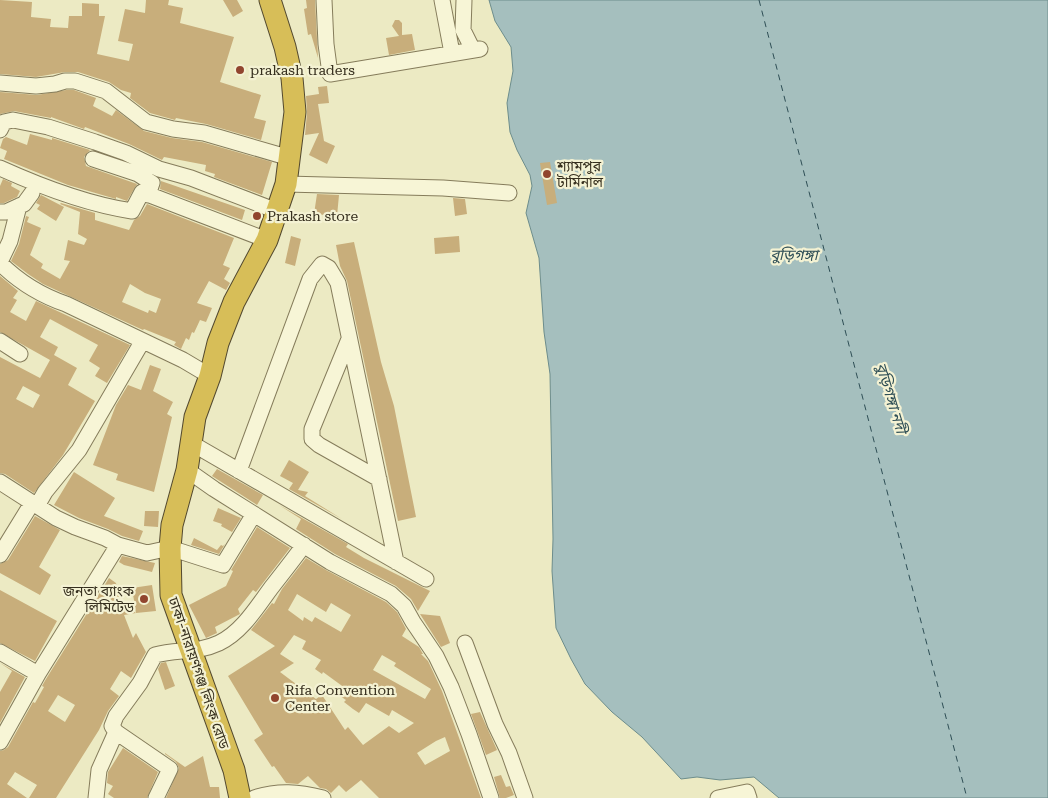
<svg xmlns="http://www.w3.org/2000/svg" width="1048" height="798" font-family="'Roboto Serif','Noto Sans Bengali',serif">
  <style>
    .water { fill: #a5bfbe; stroke: #6d8d8c }
    .lines { fill: none; stroke-linecap: round; stroke-linejoin: round }
    .ferry { stroke: #2e4e55; stroke-width: 1; stroke-dasharray: 6 5; stroke-linecap: butt }
    .building { fill: #c8ae7b; fill-rule: evenodd }
    .minor-casing { stroke: #857c5b; stroke-width: 17 }
    .highway-casing { stroke: #53492f; stroke-width: 23 }
    .minor { stroke: #f7f5d6; stroke-width: 15 }
    .highway { stroke: #d7be58; stroke-width: 21 }
    .poi-dot { fill: #91452e; stroke: #f4f2d3; stroke-width: 2 }
    .labels { text-anchor: middle; stroke-width: 4.5; stroke-linejoin: round; paint-order: stroke }
    .poi-label { font-size: 14px; fill: #362f1e; stroke: #f4f2d3; text-anchor: start }
    .street-label { font-size: 14px; fill: #362f1e; stroke: #f4f2d3 }
    .water-label { font-size: 15px; font-style: italic; fill: #2e4e55; stroke: #f4f2d3 }
  </style>
  <rect width="100%" height="100%" fill="#eceac3"/>
  <!-- water -->
  <path class="water" d="M 489,0 L 1048,0 L 1048,798 L 779,798 L 754,777 L 720,780 L 697,777 L 681,779 L 642,737 L 612,712 L 585,684 L 571,659 L 556,628 L 552,571 L 553,539 L 550,374 L 544,332 L 539,258 L 526,213 L 532,186 L 530,175 L 517,150 L 510,132 L 507,103 L 513,71 L 511,47 L 495,21 Z"/>
  <g class="lines">
    <!-- ferry -->
    <path class="ferry" d="M 759,0 L 967,798"/>
  </g>
  <!-- building -->
  <path class="building" d="M 0,0 L 32,2 L 31,17 L 51,19 L 50,27 L 68,28 L 69,16 L 82,16 L 82,3 L 99,4 L 99,16 L 105,16 L 97,54 L 129,61 L 133,44 L 118,41 L 125,9 L 145,13 L 146,0 L 169,0 L 168,5 L 183,8 L 180,23 L 234,37 L 220,82 L 261,95 L 254,118 L 266,121 L 261,140 L 206,124 L 176,118 L 175,120 L 150,113 L 130,98 L 131,93 L 121,90 L 109,82 L 78,72 L 65,72 L 36,77 L 0,74 Z
    M 223,0 L 237,0 L 243,11 L 233,17 Z
    M 306,0 L 315,0 L 318,58 L 311,34 L 308,35 L 304,9 L 307,8 Z
    M 395,20 L 399,20 L 402,23 L 402,35 L 412,34 L 415,50 L 389,55 L 386,38 L 399,36 L 392,26 Z
    M 327,86 L 329,103 L 318,104 L 324,141 L 335,146 L 327,164 L 309,155 L 319,133 L 305,135 L 307,113 L 306,96 L 319,94 L 318,87 Z
    M 66,90 L 74,90 L 96,98 L 93,106 L 112,116 L 116,110 L 144,131 L 172,138 L 202,142 L 272,162 L 262,195 L 214,177 L 215,174 L 205,171 L 206,165 L 164,157 L 162,160 L 129,144 L 85,127 L 84,129 L 51,117 L 51,118 L 14,111 L 0,114 L 0,92 L 37,95 Z
    M 30,134 L 52,140 L 52,138 L 90,150 L 84,157 L 86,166 L 137,184 L 127,201 L 116,197 L 116,199 L 68,185 L 4,159 L 7,151 L 0,148 L 3,139 L 6,137 L 27,145 Z
    M 550,162 L 557,203 L 547,205 L 540,163 Z
    M 3,179 L 12,183 L 11,186 L 20,191 L 17,197 L 4,203 L 0,203 L 0,186 Z
    M 161,181 L 245,210 L 242,220 L 160,189 Z
    M 317,194 L 339,195 L 337,216 L 314,214 Z
    M 41,195 L 64,207 L 56,221 L 37,209 L 40,205 L 36,203 Z
    M 453,198 L 465,199 L 467,214 L 455,216 Z
    M 61,203 L 95,213 L 95,220 L 129,230 L 134,220 L 140,216 L 147,204 L 234,238 L 223,265 L 230,268 L 224,279 L 230,283 L 226,290 L 209,281 L 197,303 L 212,308 L 206,322 L 200,320 L 194,333 L 192,332 L 189,340 L 186,338 L 181,349 L 174,345 L 176,342 L 144,329 L 143,330 L 43,284 L 28,274 L 11,261 L 19,244 L 26,216 L 29,217 L 27,222 L 41,228 L 30,255 L 43,264 L 41,268 L 60,279 L 70,261 L 64,260 L 68,240 L 84,245 L 87,239 L 78,234 L 80,212 L 60,204 ZM 130,284 L 145,293 L 161,299 L 156,313 L 149,310 L 148,313 L 122,302 Z
    M 291,236 L 301,239 L 295,266 L 285,263 Z
    M 459,236 L 460,252 L 435,254 L 434,238 Z
    M 354,242 L 381,362 L 394,406 L 416,517 L 398,521 L 347,281 L 340,266 L 336,245 Z
    M 0,276 L 18,291 L 13,298 L 17,300 L 10,312 L 26,321 L 36,301 L 130,345 L 107,383 L 95,376 L 100,368 L 89,361 L 98,345 L 50,319 L 40,337 L 58,347 L 54,355 L 77,368 L 68,385 L 95,401 L 63,455 L 34,493 L 5,474 L 0,473 L 0,357 L 40,378 L 50,360 L 0,332 ZM 23,386 L 40,395 L 33,408 L 16,399 Z
    M 150,365 L 161,369 L 153,391 L 173,402 L 167,414 L 172,417 L 154,492 L 116,480 L 118,474 L 93,465 L 116,405 L 128,385 L 141,390 Z
    M 289,460 L 309,472 L 298,490 L 308,492 L 305,496 L 342,519 L 289,489 L 293,483 L 280,476 Z
    M 217,469 L 263,495 L 257,505 L 212,476 Z
    M 74,472 L 115,498 L 104,516 L 143,531 L 139,541 L 122,536 L 108,529 L 79,518 L 54,505 Z
    M 279,505 L 348,544 L 346,547 L 364,558 L 430,591 L 418,611 L 411,599 L 396,586 L 335,554 L 296,529 L 301,519 Z
    M 218,508 L 241,518 L 232,532 L 221,526 L 222,524 L 213,521 Z
    M 145,511 L 159,511 L 158,527 L 144,526 Z
    M 35,516 L 60,530 L 39,567 L 51,575 L 40,595 L 0,573 L 0,564 L 8,560 Z
    M 257,527 L 290,548 L 256,592 L 253,590 L 238,609 L 240,614 L 215,627 L 217,633 L 206,638 L 189,605 L 226,586 L 233,571 L 231,570 Z
    M 194,538 L 217,550 L 221,545 L 223,546 L 225,544 L 219,554 L 191,545 Z
    M 122,556 L 155,563 L 152,572 L 124,565 L 119,562 Z
    M 306,558 L 326,570 L 386,602 L 397,612 L 406,629 L 402,636 L 419,647 L 423,654 L 421,654 L 428,661 L 442,691 L 481,798 L 379,798 L 361,780 L 346,792 L 339,785 L 331,793 L 326,789 L 320,788 L 308,776 L 298,784 L 286,783 L 274,766 L 272,767 L 254,740 L 263,734 L 228,676 L 275,646 L 251,630 L 272,603 L 274,604 L 282,589 ZM 297,594 L 326,612 L 331,603 L 351,615 L 341,632 L 315,617 L 312,622 L 304,617 L 303,621 L 288,610 ZM 294,635 L 306,641 L 302,649 L 321,660 L 315,669 L 322,674 L 323,672 L 345,688 L 340,696 L 346,700 L 344,702 L 353,709 L 359,713 L 366,703 L 389,716 L 392,710 L 414,723 L 399,733 L 389,726 L 363,745 L 348,727 L 345,730 L 322,695 L 316,699 L 280,672 L 294,663 L 280,654 ZM 382,655 L 396,663 L 394,666 L 431,689 L 425,699 L 373,670 ZM 445,737 L 450,751 L 425,765 L 417,753 L 436,741 Z
    M 109,578 L 116,583 L 120,603 L 136,613 L 124,615 L 133,638 L 136,633 L 146,652 L 131,678 L 121,671 L 110,689 L 119,696 L 108,711 L 99,730 L 56,798 L 29,798 L 37,785 L 15,772 L 7,784 L 27,798 L 0,798 L 0,751 L 4,750 L 8,747 L 33,702 L 35,703 L 44,687 L 42,686 L 46,679 ZM 58,695 L 75,705 L 65,722 L 48,711 Z
    M 152,585 L 156,611 L 136,613 L 132,588 Z
    M 0,590 L 57,621 L 35,661 L 0,643 Z
    M 420,614 L 440,616 L 450,643 L 441,647 Z
    M 166,662 L 175,686 L 165,690 L 158,669 L 161,663 Z
    M 0,663 L 25,677 L 0,723 L 0,692 L 12,671 Z
    M 480,712 L 497,750 L 486,755 L 471,714 Z
    M 123,748 L 158,772 L 147,798 L 114,798 L 108,794 L 113,786 L 107,783 L 108,772 Z
    M 165,753 L 185,767 L 203,756 L 210,787 L 219,787 L 220,798 L 166,798 L 179,768 L 176,762 L 165,754 Z
    M 501,775 L 506,787 L 510,786 L 514,795 L 506,798 L 500,798 L 494,777 Z"/>
  <g class="lines">
    <!-- minor casing -->
    <g class="minor-casing">
      <path id="minor" d="M 324,0 L 326,44 L 330,74 L 480,49
        M 442,0 L 452,53
        M 464,0 L 463,30 L 473,50
        M 0,83 L 36,86 L 55,84 L 65,81 L 75,81 L 106,91 L 146,122 L 173,129 L 204,133 L 290,158
        M 0,130 L 4,122 L 13,120 L 48,127 L 95,142 L 126,153 L 159,169 L 191,178 L 277,211
        M 93,159 L 138,174 L 152,183 L 148,195
        M 0,168 C 42,187 86,204 132,211 L 142,192 L 267,240
        M 286,184 L 443,188 L 509,193
        M 0,212 L 6,212 L 19,206
        M 0,262 L 10,241 L 19,206 L 24,204 L 32,193
        M 0,263 C 19,282 40,295 66,304 L 183,360 L 210,376
        M 349,339 L 312,429 L 312,439 L 319,445 L 379,479
        M 0,341 L 20,354
        M 191,443 L 426,579
        M 187,470 L 214,489 L 330,562 L 391,594 L 404,606 L 413,622 L 436,656 L 451,687 L 469,734 L 491,798
        M 239,471 L 310,279 L 322,264 L 329,268 L 338,283 L 396,562
        M 0,482 L 56,518 L 75,527 L 105,538 L 118,545 L 147,553 L 170,548 L 223,565 L 254,514
        M 37,506 L 45,492 L 79,450 L 142,342
        M 0,555 L 32,503
        M 465,643 L 495,724 L 509,753 L 525,798
        M 0,652 L 38,674 L 118,545
        M 116,732 L 170,769 L 156,798
        M 0,742 L 38,674
        M 96,798 L 99,770 L 116,732 L 112,726 L 116,716 L 140,683 L 155,655 C 177,649 198,653 219,643 C 242,632 257,607 271,588 C 282,574 293,560 304,545
        M 254,798 C 278,790 299,792 323,798
        M 718,798 L 747,792 L 749,798"/>
    </g>
    <!-- highway casing -->
    <g class="highway-casing">
      <path id="highway" d="M 240,798 L 234,770 L 171,595 L 170,548 L 172,525 L 187,470 L 195,417 L 210,376 L 218,343 L 234,302 L 267,240 L 286,184 L 295,112 L 292,78 L 285,47 L 270,0"/>
    </g>
    <!-- minor -->
    <use href="#minor" class="minor"/>
    <!-- highway -->
    <use href="#highway" class="highway"/>
  </g>
  <!-- markers -->
  <g class="poi-dot">
    <circle cx="240" cy="70" r="5"/>
    <circle cx="547" cy="174" r="5"/>
    <circle cx="257" cy="216" r="5"/>
    <circle cx="144" cy="599" r="5"/>
    <circle cx="275" cy="698" r="5"/>
  </g>
  <g class="labels">
    <!-- poi labels -->
    <g class="poi-label">
      <text x="250" y="75">prakash traders</text>
      <text x="557" y="171">শ্যামপুর<tspan x="557" dy="16">টার্মিনাল</tspan></text>
      <text x="267" y="221">Prakash store</text>
      <text x="134" y="596" text-anchor="end">জনতা ব্যাংক<tspan x="134" dy="16">লিমিটেড</tspan></text>
      <text x="285" y="695">Rifa Convention<tspan x="285" dy="16">Center</tspan></text>
    </g>
    <!-- street labels -->
    <g class="street-label">
      <text transform="translate(199 673) rotate(71)" y="5">ঢাকা-নারায়ণগঞ্জ লিংক রোড</text>
    </g>
    <!-- water labels -->
    <g class="water-label">
      <text x="794" y="260">বুড়িগঙ্গা</text>
      <text transform="translate(891 398) rotate(73)" y="5">বুড়িগঙ্গা নদী</text>
    </g>
  </g>
</svg>
